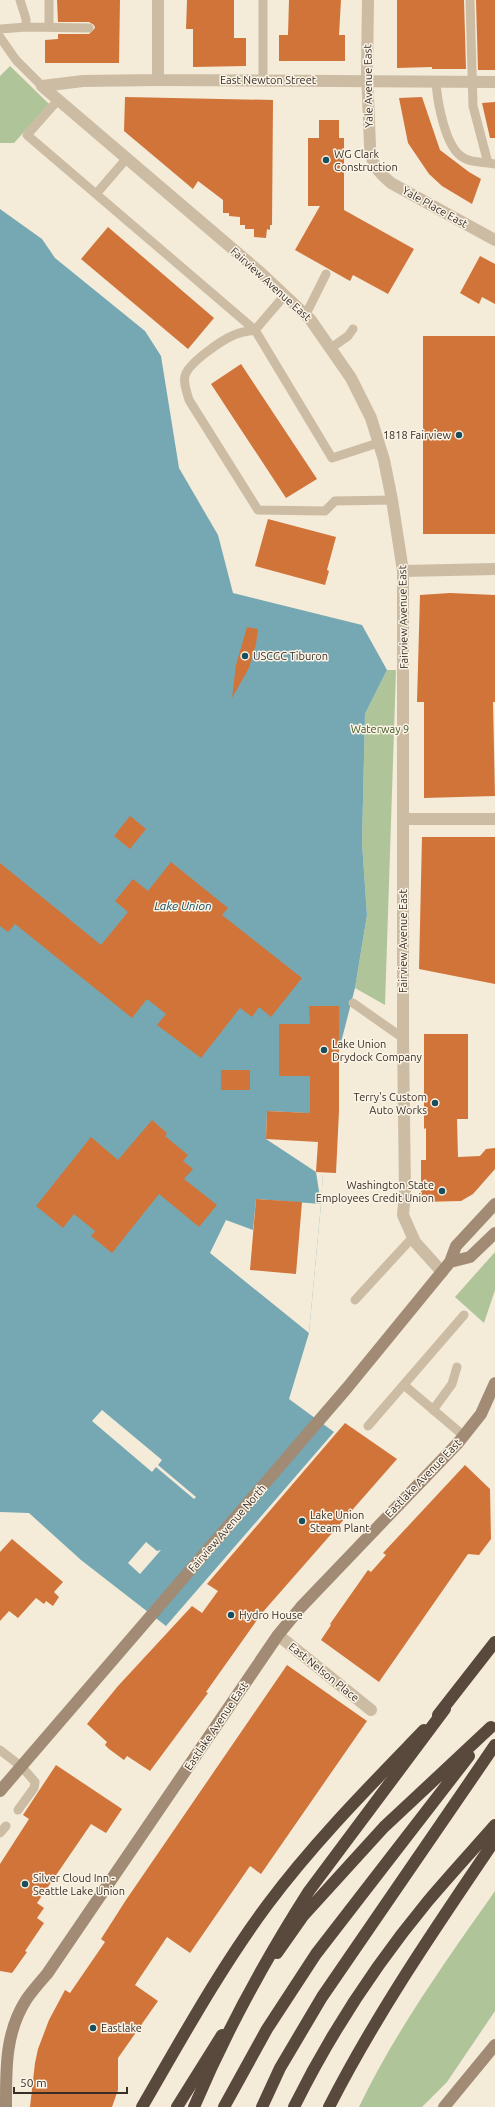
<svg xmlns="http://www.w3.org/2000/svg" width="495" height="2107" font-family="Ubuntu,sans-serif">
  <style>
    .green { fill: #afc498 }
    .water { fill: #76a8b3 }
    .pier { fill: #f4ebd9 }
    .building { fill: #d1743a }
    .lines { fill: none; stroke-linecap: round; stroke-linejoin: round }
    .lane { stroke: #cdbca4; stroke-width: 9 }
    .street { stroke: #cdbca4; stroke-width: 12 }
    .secondary { stroke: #a18b75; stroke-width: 12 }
    .highway { stroke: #59493d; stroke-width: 12 }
    .highway-bridge { stroke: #59493d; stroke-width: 12 }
    .poi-dot { fill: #184f5d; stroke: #fbf4e6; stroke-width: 1.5 }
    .labels { text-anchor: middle; stroke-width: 3; stroke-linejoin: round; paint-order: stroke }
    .street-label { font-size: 11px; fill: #372e26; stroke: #fbf4e6 }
    .poi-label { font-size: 11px; fill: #372e26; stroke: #fbf4e6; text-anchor: start }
    .park-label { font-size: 11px; fill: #405828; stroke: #fbf4e6 }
    .water-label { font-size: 12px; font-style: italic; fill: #184f5d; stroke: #fbf4e6 }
  </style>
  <rect width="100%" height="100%" fill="#f4ebd9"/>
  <!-- green -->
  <path class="green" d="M 10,66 L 49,104 L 14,143 L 0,143 L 0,76 Z
    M 387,670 L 396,670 L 385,1005 L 355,988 L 367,915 L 362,843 L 365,714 Z
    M 495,1252 L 495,1290 L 484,1323 L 455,1297 Z
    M 495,1891 L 495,2011 L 447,2082 L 422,2107 L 359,2107 C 396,2030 446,1961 495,1891 Z"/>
  <!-- water -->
  <path class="water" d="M 0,209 L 42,239 L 55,258 L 145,331 L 161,356 L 179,468 L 218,535 L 233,593 L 362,625 L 387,670 L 365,714 L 362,843 L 367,915 L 355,988 L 328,1093 L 321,1204 L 309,1333 L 289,1399 L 334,1432 L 166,1626 L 81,1560 L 29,1513 L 0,1512 Z"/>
  <!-- pier -->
  <path class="pier" d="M 267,1111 L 327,1114 L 321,1204 L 309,1333 L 210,1253 L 226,1220 L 253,1230 L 256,1199 L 321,1204 L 316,1172 L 266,1139 Z
    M 102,1410 L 162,1460 L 158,1465 L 196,1497 L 194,1499 L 156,1467 L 152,1472 L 92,1421 Z
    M 146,1542 L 157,1551 L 161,1550 L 140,1574 L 128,1563 Z"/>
  <!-- building -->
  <path class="building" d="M 57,0 L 120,0 L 119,63 L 45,63 L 45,40 L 58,39 L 58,34 L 89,34 L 95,28 L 94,25 L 89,22 L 58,22 Z
    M 187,0 L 234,0 L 234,38 L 246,38 L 246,66 L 193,67 L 193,29 L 186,29 Z
    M 289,0 L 341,0 L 339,35 L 345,35 L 345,61 L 279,61 L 279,35 L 288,35 Z
    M 397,0 L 464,0 L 466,69 L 432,69 L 432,67 L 397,68 Z
    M 476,0 L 495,0 L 495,70 L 478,70 Z
    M 125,97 L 273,100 L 272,225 L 270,225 L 270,230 L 267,229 L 266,238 L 254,237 L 254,229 L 245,229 L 245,225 L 240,225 L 240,217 L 229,216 L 229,213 L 223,213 L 223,200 L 198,181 L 193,189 L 124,131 Z
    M 422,97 L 440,150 L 469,172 L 481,179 L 472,204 L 442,186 L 429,174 L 408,143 L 399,98 Z
    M 495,102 L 495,138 L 490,138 L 482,103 Z
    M 319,120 L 339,120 L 339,138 L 344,138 L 344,210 L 414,249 L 388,294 L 353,275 L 350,281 L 295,250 L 320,206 L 308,206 L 308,138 L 319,138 Z
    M 108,227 L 214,318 L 188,349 L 81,259 Z
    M 480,256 L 495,264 L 495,304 L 482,297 L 479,304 L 460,293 Z
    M 423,336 L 495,336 L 495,534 L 423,534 Z
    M 241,364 L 317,479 L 286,498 L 211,384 Z
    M 268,519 L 336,537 L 327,570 L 329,571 L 325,585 L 255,566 Z
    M 450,593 L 495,595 L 495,702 L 493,702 L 495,796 L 424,798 L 424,702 L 417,702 L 420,595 Z
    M 247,627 L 258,629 L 256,644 L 249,668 L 232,698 L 236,665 Z
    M 130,816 L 146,829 L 130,849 L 114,836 Z
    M 422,837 L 495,837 L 495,984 L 419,969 Z
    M 171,862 L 228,908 L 222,915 L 302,978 L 271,1017 L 259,1007 L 252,1017 L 240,1008 L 201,1058 L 157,1025 L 166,1014 L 147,999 L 132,1018 L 15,924 L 8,932 L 0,926 L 0,863 L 101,945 L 128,912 L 115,901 L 133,879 L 148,891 Z
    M 309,1006 L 339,1006 L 339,1111 L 336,1173 L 316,1172 L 318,1142 L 266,1139 L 267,1111 L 310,1113 L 310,1076 L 279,1076 L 279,1024 L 310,1024 Z
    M 424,1034 L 468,1034 L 468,1119 L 457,1119 L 458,1157 L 480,1156 L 486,1149 L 495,1148 L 495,1169 L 473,1194 L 461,1201 L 421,1202 L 421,1160 L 426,1160 L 426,1128 L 424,1129 Z
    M 221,1070 L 250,1070 L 250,1090 L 221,1090 Z
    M 152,1120 L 167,1133 L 165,1136 L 188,1155 L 183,1161 L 193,1169 L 184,1179 L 217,1205 L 199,1227 L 159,1194 L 112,1253 L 91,1236 L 95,1231 L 74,1214 L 63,1228 L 36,1206 L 91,1137 L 118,1160 Z
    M 256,1199 L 302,1202 L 296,1274 L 250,1270 Z
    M 345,1423 L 397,1459 L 262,1613 L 206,1692 L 208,1693 L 199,1705 L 150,1771 L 127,1756 L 124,1760 L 109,1749 L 105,1745 L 107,1742 L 87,1724 L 118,1686 L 192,1606 L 202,1613 L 218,1591 L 207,1584 Z
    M 465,1465 L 490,1489 L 491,1539 L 479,1555 L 468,1554 L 379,1682 L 321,1640 L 331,1625 L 330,1624 L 368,1570 L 371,1572 L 386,1555 L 383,1553 Z
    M 12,1539 L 63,1582 L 54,1592 L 59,1597 L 53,1606 L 46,1601 L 44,1604 L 36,1598 L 18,1618 L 9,1611 L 0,1621 L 0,1552 Z
    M 287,1665 L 367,1721 L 261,1874 L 250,1866 L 190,1953 L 167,1937 L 135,1985 L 158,2001 L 118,2058 L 118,2090 L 112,2107 L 30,2107 L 35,2063 L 38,2049 L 49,2020 L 65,1990 L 70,1993 L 105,1942 L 101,1939 L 126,1900 Z
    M 56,1765 L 122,1809 L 106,1833 L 91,1824 L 37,1903 L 44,1908 L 37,1918 L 44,1923 L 25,1951 L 27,1952 L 12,1973 L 0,1971 L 0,1864 L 29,1819 L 23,1815 Z"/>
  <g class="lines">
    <!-- lane -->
    <path class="lane" d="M 20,0 L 26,19 L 26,27
      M 49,0 L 49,27
      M 470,0 L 473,106 L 488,163 L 495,164
      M 0,29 L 26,27 L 89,28
      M 0,37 L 16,60 L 42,86
      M 263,80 L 263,0
      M 436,81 C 437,100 445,149 464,158 C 470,162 480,162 488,163
      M 58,100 L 27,135 L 255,330 L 285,295
      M 96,194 L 127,158
      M 306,314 L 326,274
      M 331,348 L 348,336 L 353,329
      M 378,443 L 332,458 L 255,330 C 248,331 240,332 234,335 C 222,340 188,363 185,376 C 183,384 187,392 189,400 L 258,510 L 325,511 L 335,501 L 392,500
      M 353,1003 L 403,1038
      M 355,1300 L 413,1237
      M 404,1385 L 464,1436
      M 433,1410 L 452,1384 L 457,1367
      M 368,1426 L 464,1315
      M 0,1750 L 22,1767 L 35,1782 L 34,1788 L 18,1810
      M 0,1833 L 6,1826"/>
    <!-- street -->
    <path class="street" d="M 368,0 L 367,72 L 370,146 C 371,164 378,172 391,183 L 495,240
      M 158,80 L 158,0
      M 42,86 L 261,273 L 310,319 L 351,378 L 371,418 L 384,460 L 392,500 L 403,571 L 403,1038 L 405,1193 L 403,1215 L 415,1242 L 442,1272
      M 42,86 L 83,81 L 158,80 L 495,82
      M 403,571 L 495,569
      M 403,819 L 495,819
      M 278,1635 L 371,1710"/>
    <!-- secondary -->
    <path class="secondary" d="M 450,1262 L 470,1257 L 495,1233
      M 0,1791 L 347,1388 L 450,1262 L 456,1246 L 495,1204
      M 6,2107 C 6,2069 5,2033 26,2000 C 32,1991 40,1982 47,1974 L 278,1635 L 301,1607 L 458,1443 L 481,1414 L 495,1383
      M 444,2107 L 495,2045"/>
    <!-- highway -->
    <path class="highway" d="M 438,1715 L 495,1642
      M 277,1953 L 303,1916 L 384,1827 L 491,1727
      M 142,2107 C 182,2038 221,1967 268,1904 C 315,1841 370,1786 424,1730
      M 177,2107 L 222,2035
      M 224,2107 L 267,2029 L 316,1954 L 469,1756
      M 262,2107 L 280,2068 L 322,1997 L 495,1745
      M 294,2107 C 330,2034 376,1964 428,1901 C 450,1875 473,1850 495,1825
      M 329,2107 C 377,2013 436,1927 495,1840"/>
    <!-- highway-bridge -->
    <path class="highway-bridge" d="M 194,2107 C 226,2031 265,1960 309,1891 L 445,1709"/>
  </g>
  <!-- markers -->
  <g class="poi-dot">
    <circle cx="326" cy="160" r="4"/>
    <circle cx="459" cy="435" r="4"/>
    <circle cx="245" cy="656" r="4"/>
    <circle cx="324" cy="1050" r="4"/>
    <circle cx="435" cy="1103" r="4"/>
    <circle cx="442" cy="1191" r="4"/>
    <circle cx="302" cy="1521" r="4"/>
    <circle cx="231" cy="1615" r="4"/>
    <circle cx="25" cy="1884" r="4"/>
    <circle cx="93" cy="2028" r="4"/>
  </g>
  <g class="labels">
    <!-- street labels -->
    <g class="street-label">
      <text x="268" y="84">East Newton Street</text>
      <text transform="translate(368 86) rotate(-91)" y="4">Yale Avenue East</text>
      <text transform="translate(435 207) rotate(29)" y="4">Yale Place East</text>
      <text transform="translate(271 284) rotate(42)" y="4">Fairview Avenue East</text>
      <text transform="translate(403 617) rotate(-91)" y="4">Fairview Avenue East</text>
      <text transform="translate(403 941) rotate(-90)" y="4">Fairview Avenue East</text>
      <text transform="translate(423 1478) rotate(-46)" y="4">Eastlake Avenue East</text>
      <text transform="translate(227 1528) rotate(-49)" y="4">Fairview Avenue North</text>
      <text transform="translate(324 1672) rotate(39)" y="4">East Nelson Place</text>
      <text transform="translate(216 1726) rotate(-56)" y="4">Eastlake Avenue East</text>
    </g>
    <!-- poi labels -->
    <g class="poi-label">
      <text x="334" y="158">WG Clark<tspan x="334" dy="13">Construction</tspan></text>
      <text x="451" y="439" text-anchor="end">1818 Fairview</text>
      <text x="253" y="660">USCGC Tiburon</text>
      <text x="332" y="1048">Lake Union<tspan x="332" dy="13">Drydock Company</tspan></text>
      <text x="427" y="1101" text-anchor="end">Terry's Custom<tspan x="427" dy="13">Auto Works</tspan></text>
      <text x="434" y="1189" text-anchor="end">Washington State<tspan x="434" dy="13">Employees Credit Union</tspan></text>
      <text x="310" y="1519">Lake Union<tspan x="310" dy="13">Steam Plant</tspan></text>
      <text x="239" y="1619">Hydro House</text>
      <text x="33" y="1882">Silver Cloud Inn -<tspan x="33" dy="13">Seattle Lake Union</tspan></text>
      <text x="101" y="2032">Eastlake</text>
    </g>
    <!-- park labels -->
    <g class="park-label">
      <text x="380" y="733">Waterway 9</text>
    </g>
    <!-- water labels -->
    <g class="water-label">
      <text x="183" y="910">Lake Union</text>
    </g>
  </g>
  <!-- scale -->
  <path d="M14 2087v6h113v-6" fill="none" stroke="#372e26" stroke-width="2"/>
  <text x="20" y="2087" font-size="12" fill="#372e26" stroke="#fbf4e6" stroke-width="3" paint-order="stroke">50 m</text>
</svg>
